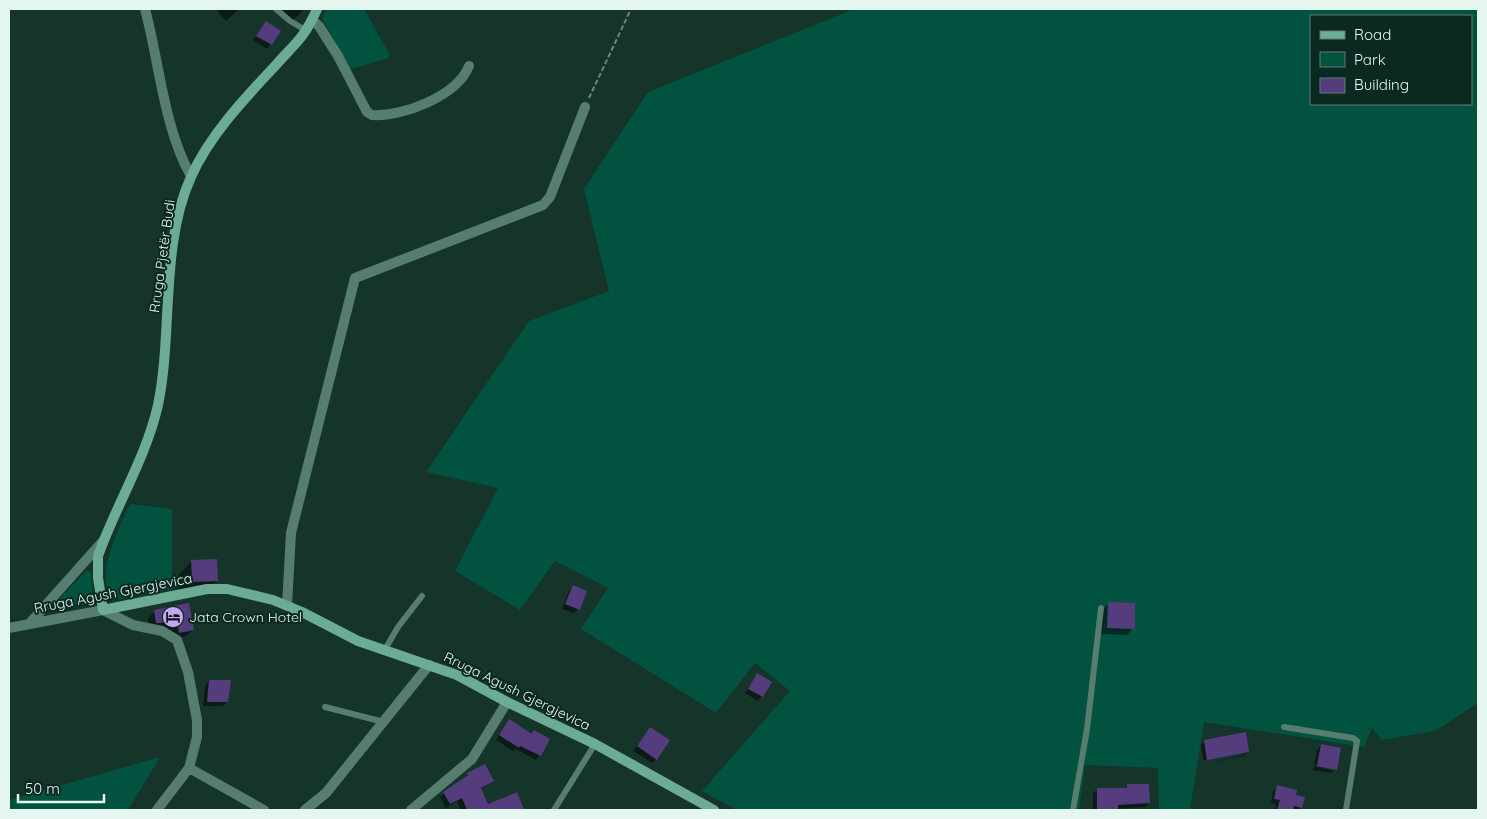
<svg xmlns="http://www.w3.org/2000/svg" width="1487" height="819" font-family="Quicksand,sans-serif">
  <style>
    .green { fill: #025240; fill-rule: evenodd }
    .shadow { fill: #0007 }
    .building { fill: #553d7d }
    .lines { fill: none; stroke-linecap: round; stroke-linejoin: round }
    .path { stroke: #6c857d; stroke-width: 2; stroke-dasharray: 5 2.5; stroke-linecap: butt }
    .lane { stroke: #577d70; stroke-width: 6 }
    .street { stroke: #577d70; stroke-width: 10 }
    .secondary { stroke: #6cab96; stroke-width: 10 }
    .labels { text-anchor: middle; stroke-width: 4; stroke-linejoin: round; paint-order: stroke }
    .street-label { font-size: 14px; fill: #e5f6f0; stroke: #0a2920 }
    .poi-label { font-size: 14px; fill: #e5f6f0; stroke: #0a2920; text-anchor: start }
  </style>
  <rect width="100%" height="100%" fill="#15342a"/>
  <!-- green -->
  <path class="green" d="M 326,9 L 364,9 L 390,55 L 386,59 L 351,69 L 322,19 Z
    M 854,9 L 1478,9 L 1478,703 L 1435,731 L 1382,740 L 1372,728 L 1364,747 L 1204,722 L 1190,810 L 1159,810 L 1158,768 L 1085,765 L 1079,810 L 736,810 L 702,791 L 790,691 L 755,663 L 716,713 L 581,629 L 608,588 L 555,561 L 520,610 L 455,571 L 498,488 L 426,472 L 529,321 L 609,291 L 584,189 L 648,92 ZM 1311,16 L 1471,16 L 1471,104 L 1311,104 Z
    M 130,504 L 172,509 L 172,589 L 114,600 C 92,579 120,526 130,504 Z
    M 87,570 L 91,573 L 93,602 L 55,609 L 59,599 Z
    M 160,757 L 128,810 L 9,810 L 9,800 Z"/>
  <!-- shadow -->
  <path class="shadow" d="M 219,9 L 239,9 L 226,21 L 217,11 Z
    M 277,9 L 304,9 L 291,22 Z
    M 266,22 L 279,31 L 267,49 L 253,40 Z
    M 192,561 L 217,581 L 203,594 L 179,595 L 178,575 Z
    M 573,587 L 578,609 L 574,613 L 562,609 L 569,591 Z
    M 1109,603 L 1133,628 L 1127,635 L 1101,634 L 1102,610 Z
    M 155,611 L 193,630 L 186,636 L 173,639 L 150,629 L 148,618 Z
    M 757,674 L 770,682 L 758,701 L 745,693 Z
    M 209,681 L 227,702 L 223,706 L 203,706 L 205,685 Z
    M 505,725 L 531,735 L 534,732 L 549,740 L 536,760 L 516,749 L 513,751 L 496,740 Z
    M 650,728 L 656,759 L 652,763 L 633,751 Z
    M 1205,741 L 1248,752 L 1243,756 L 1203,764 L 1244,755 L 1244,752 L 1203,760 L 1201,745 Z
    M 1322,746 L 1335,769 L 1334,771 L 1334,768 L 1314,764 L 1317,750 Z
    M 1314,766 L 1334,771 L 1331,773 L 1313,770 Z
    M 468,774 L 493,781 L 480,790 L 487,806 L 516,794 L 523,810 L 461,810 L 457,801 L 446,808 L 440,797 Z
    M 1127,786 L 1149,803 L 1145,807 L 1093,810 L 1093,793 L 1098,789 L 1124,789 Z
    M 1278,787 L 1303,798 L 1300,810 L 1275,810 L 1276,804 L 1271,803 L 1273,791 Z"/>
  <!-- building -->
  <path class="building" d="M 266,21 L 281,31 L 272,45 L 256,36 Z
    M 217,559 L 218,581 L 192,582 L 191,560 Z
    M 573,585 L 587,591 L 580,610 L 565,604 Z
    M 1108,602 L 1135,603 L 1135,629 L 1107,628 Z
    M 189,603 L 194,630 L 179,633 L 178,626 L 170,628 L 167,623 L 156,623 L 154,610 Z
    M 757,673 L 772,682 L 763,697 L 748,689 Z
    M 209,680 L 231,680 L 228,702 L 207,702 Z
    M 509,719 L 532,734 L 534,730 L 550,739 L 541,756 L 520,746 L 519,748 L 499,735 Z
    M 650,727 L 670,740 L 657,760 L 637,746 Z
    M 1246,732 L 1249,752 L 1207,760 L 1204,740 Z
    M 1321,744 L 1341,748 L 1337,770 L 1317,766 Z
    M 485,764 L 494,781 L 481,788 L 488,804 L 517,792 L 524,810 L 467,810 L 462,798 L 450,804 L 443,792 L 468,775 L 467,773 Z
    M 1127,784 L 1149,784 L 1150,803 L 1118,805 L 1118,810 L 1097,809 L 1097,788 L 1127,788 Z
    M 1277,785 L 1297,790 L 1296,795 L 1305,797 L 1302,808 L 1294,806 L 1293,810 L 1277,810 L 1280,800 L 1274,799 Z"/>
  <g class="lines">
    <!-- path -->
    <path class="path" d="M 589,98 L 631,9"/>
    <!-- lane -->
    <path class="lane" d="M 276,9 L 290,21 L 307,31
      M 384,651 L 398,627 L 422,596
      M 325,707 L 384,722
      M 1284,727 L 1353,738 L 1357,741 L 1346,810
      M 554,810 L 595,744
      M 1073,810 L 1087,729 L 1101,608"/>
    <!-- street -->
    <path class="street" d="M 145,9 C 159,61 164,129 191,176
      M 312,20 L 319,26 L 338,56 L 367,112 L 372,115 C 403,117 457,96 469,66
      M 287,605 L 291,533 L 355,278 L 543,205 L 550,197 L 585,107
      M 29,624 L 103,541
      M 9,628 L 103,610 L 133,625 L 162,631 L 177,640 L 188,672 L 197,720 L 197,737 L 189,768 L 157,810
      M 189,768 L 264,810
      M 305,810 L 326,793 L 429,665
      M 411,810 L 472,759 L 507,702"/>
    <!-- secondary -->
    <path class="secondary" d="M 317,9 C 304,39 295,43 275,66 C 244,99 209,136 191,177 C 160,245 173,333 158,405 C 146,458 116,505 98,556 L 98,578 L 103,610 L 207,589 L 227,589 L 273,600 L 302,612 L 358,641 L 457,675 L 507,702 L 595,744 L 714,810"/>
  </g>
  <!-- icons -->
  <defs>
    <g id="hotel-disc" transform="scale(1.125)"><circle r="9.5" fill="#c1a8f3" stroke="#0a2920"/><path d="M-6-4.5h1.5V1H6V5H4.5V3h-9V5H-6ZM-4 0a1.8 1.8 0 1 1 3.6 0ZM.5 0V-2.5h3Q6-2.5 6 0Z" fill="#111"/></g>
  </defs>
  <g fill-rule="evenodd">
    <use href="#hotel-disc" x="173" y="617"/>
  </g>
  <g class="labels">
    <!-- street labels -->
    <g class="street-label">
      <text transform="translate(162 256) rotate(-82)" y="5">Rruga Pjetër Budi</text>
      <text transform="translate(113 593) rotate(-11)" y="5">Rruga Agush Gjergjevica</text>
      <text transform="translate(517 691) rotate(26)" y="5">Rruga Agush Gjergjevica</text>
    </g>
    <!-- poi labels -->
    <g class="poi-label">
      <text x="189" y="622">Jata Crown Hotel</text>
    </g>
  </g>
  <!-- border -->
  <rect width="1487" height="819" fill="none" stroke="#e5f6f0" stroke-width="20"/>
  <!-- legend -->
  <rect x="1310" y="15" width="162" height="90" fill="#0a2920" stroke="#627b73"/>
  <rect x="1320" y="31" width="25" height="8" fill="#6cab96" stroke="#627b73"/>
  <text x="1354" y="40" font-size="15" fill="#e5f6f0">Road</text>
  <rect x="1320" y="52" width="25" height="15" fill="#025240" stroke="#627b73"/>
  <text x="1354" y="65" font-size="15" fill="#e5f6f0">Park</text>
  <rect x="1320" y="78" width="25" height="15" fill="#553d7d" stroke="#627b73"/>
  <text x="1354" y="90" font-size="15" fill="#e5f6f0">Building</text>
  <!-- scale -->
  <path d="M18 794v8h86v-8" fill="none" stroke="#e5f6f0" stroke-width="2.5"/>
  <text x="25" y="794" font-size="15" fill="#e5f6f0" stroke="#0a2920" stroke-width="4" paint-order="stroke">50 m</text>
</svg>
